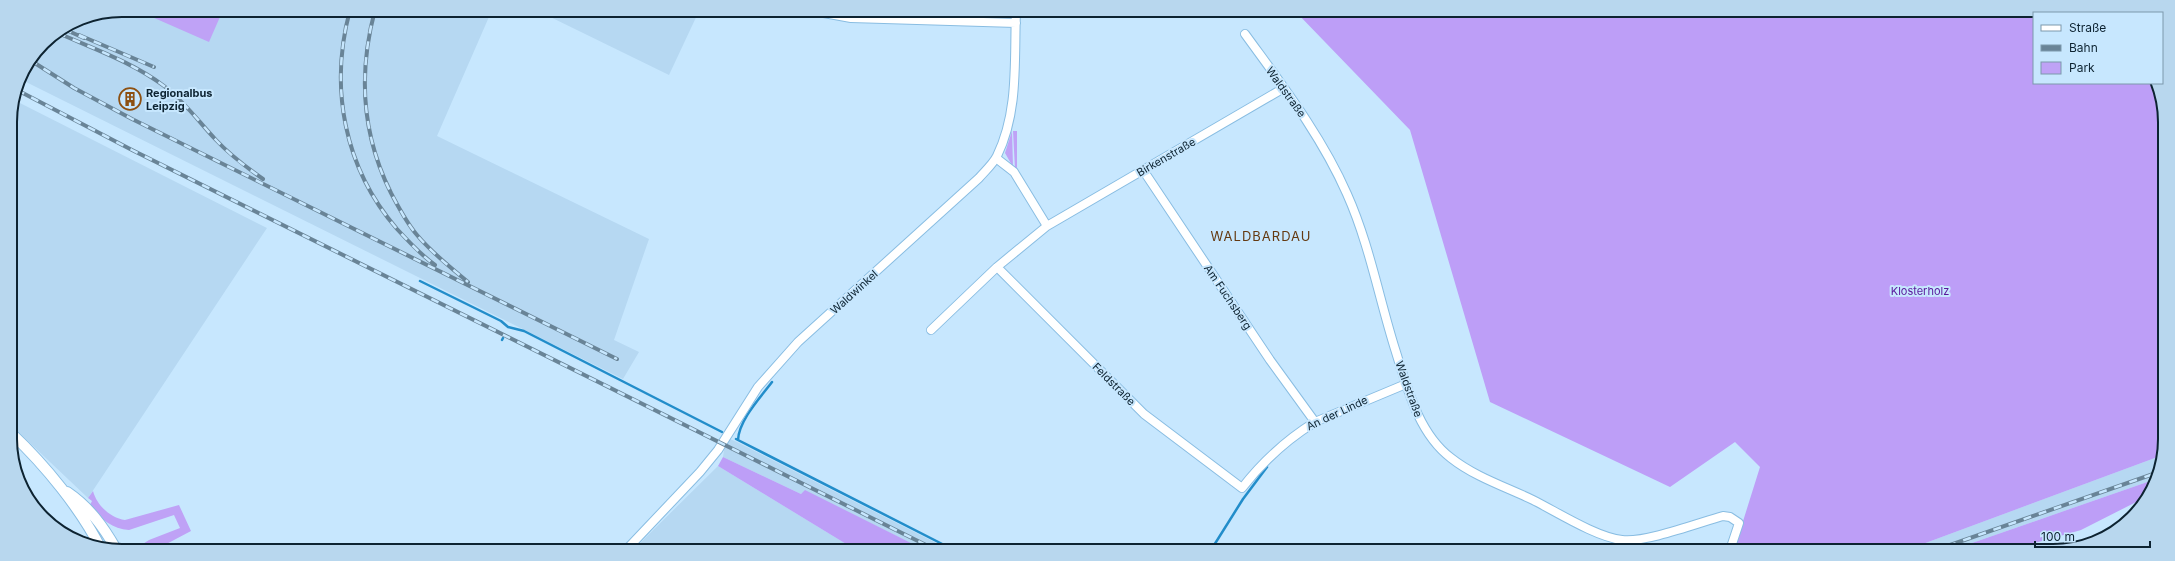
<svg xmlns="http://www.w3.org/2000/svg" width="2175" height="561" font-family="Inter,sans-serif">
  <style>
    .built { fill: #b6d8f2 }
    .green { fill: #bfa2f6 }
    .forest { fill: #bd9ef7 }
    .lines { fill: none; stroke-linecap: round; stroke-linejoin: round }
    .stream { stroke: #228dca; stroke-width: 2.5 }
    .minor-casing { stroke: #89bde2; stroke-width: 10 }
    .major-casing { stroke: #89bde2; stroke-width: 12 }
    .minor { stroke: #fff; stroke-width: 8 }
    .major { stroke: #fff; stroke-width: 10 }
    .rail-casing { stroke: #698497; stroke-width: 4 }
    .rail { stroke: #c7e7fe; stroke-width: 2.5; stroke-dasharray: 8; stroke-linecap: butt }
    .labels { text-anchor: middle; stroke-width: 4; stroke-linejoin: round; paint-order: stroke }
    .street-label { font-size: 11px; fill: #0d2331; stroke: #c7e7fe }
    .poi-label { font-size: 11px; font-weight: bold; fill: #0d2331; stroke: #c7e7fe; text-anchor: start }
    .park-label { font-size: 11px; fill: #59169b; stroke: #c7e7fe }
    .quarter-label { font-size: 13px; letter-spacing: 1px; fill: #643911; stroke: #c7e7fe }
    .rim { fill: none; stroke: #0d2331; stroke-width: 2 }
  </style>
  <rect width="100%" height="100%" fill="#c7e7fe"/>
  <!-- built -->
  <path class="built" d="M 122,10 L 492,10 L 437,136 L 649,239 L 614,340 L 639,352 L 623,379 L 20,79 L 21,73 L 43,43 L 80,18 Z
    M 536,10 L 699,11 L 669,75 Z
    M 14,100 L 267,228 L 88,498 L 12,426 L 10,115 Z
    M 730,439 L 737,442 L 950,550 L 925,550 L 805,491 L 801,494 L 723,457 L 724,450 Z
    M 2163,455 L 2163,461 L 2156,479 L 1949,551 L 1904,551 Z
    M 718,466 L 856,550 L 634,549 Z"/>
  <!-- green -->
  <path class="green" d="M 136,10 L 223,10 L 209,42 Z
    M 1012,131 L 1013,167 L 1005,153 Z
    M 1013,131 L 1017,131 L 1017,172 L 1015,169 Z
    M 93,491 C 97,506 111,518 125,520 L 179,505 L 191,531 L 157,549 L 135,549 L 149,540 L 180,528 L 174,515 L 129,530 C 112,529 101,518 89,507 L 92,501 L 88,498 Z"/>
  <!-- forest -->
  <path class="forest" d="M 1296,12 L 2075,12 L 2076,13 L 2034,13 L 2034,83 L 2153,83 L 2163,101 L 2163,455 L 1904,551 L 1734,550 L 1760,467 L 1735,442 L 1670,487 L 1490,402 L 1410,130 Z
    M 723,457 L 801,494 L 805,490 L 925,550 L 856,550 L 718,466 Z
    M 2156,479 L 2150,495 L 2081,530 L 2046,540 L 2001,551 L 1949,551 Z"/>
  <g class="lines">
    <!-- stream -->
    <path class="stream" d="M 420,281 L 501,321 L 508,327 L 524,331 L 722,432
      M 502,340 L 503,338
      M 736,439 L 954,550
      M 738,440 C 739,420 760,398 772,382
      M 1211,550 L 1243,499 L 1267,467"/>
    <!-- minor casing -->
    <g class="minor-casing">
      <path id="minor" d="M 813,11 L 851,18 L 1016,23
        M 1245,34 C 1282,85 1321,135 1347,194 C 1369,243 1379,298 1395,349 C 1407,387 1418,433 1451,458 C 1475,477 1506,487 1533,500 C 1557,512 1596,537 1622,540 C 1645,543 1698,523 1723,516 L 1730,517 L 1739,523 L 1730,550
        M 996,158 L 1014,172 L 1047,226
        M 1143,170 L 1270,360 L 1315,422
        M 997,267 L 1144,414 L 1242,488 C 1263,461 1286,440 1315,422 L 1406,384
        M 931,330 L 997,267 L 1047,226 L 1284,88
        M 627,549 L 700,472 L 718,450 L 758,387 L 798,342 L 979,178 C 985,171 993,164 997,156 C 1019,111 1014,60 1016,11"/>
    </g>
    <!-- major casing -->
    <g class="major-casing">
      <path id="major" d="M 12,434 C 45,465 81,509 101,549
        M 67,492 C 89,507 103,526 116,549"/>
    </g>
    <!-- minor -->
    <use href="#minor" class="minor"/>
    <!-- major -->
    <use href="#major" class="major"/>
    <!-- rail casing -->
    <g class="rail-casing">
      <path id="rail" d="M 350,10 C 329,87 344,168 397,229 C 409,242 421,255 435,265
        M 375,10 C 358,73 362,135 391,193 C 399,208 406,222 417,235 C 432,253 450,267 468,282
        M 64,29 L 84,38
        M 58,33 C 94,49 132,62 164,86 C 184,101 199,122 216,140 C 230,155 246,167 263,179
        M 79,35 L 154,67
        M 30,60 L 74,88 L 132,119 L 617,359
        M 17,90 L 132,150 L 936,550
        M 1933,551 L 2159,472"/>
    </g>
    <!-- rail -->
    <use href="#rail" class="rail"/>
  </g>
  <!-- icons -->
  <defs>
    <g id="building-ring" transform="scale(1.15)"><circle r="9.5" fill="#c7e7fe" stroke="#8d5011" stroke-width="1.5"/><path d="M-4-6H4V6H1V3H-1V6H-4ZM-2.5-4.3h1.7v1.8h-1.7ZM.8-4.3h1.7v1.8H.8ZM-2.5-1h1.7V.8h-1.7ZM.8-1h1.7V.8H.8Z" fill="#8d5011"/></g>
  </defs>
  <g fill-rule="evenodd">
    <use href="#building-ring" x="130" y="99"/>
  </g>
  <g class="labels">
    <!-- street labels -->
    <g class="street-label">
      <text transform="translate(1286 92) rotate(54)" y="4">Waldstraße</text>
      <text transform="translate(1166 157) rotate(-30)" y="4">Birkenstraße</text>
      <text transform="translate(854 292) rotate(-42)" y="4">Waldwinkel</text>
      <text transform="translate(1228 297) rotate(56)" y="4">Am Fuchsberg</text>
      <text transform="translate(1114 384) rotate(45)" y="4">Feldstraße</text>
      <text transform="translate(1409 389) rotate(70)" y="4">Waldstraße</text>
      <text transform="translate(1337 413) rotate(-25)" y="4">An der Linde</text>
    </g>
    <!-- poi labels -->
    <g class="poi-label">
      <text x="146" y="97">Regionalbus<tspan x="146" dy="13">Leipzig</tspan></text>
    </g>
    <!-- park labels -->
    <g class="park-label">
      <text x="1920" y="295">Klosterholz</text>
    </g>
    <!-- quarter labels -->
    <g class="quarter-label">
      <text x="1261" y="241">WALDBARDAU</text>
    </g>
  </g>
  <!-- crop -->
  <path d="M0 0H2175V561H0ZM122 17H2053A105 105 0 0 1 2158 122V439A105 105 0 0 1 2053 544H122A105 105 0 0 1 17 439V122A105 105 0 0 1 122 17Z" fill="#b8d7ee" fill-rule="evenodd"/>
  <path class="rim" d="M122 17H2053A105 105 0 0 1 2158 122V439A105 105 0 0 1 2053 544H122A105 105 0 0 1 17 439V122A105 105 0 0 1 122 17Z"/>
  <!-- legend -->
  <rect x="2033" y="12" width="130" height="72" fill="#c7e7fe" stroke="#7d99ac"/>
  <rect x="2041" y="25" width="20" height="6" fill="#ffffff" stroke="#7d99ac"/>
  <text x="2069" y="32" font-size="12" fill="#0d2331">Straße</text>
  <rect x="2041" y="45" width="20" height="6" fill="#698497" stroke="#7d99ac"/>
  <text x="2069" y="52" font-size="12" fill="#0d2331">Bahn</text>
  <rect x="2041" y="62" width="20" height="12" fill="#bfa2f6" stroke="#7d99ac"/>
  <text x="2069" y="72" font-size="12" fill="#0d2331">Park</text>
  <!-- scale -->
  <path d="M2035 541v6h115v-6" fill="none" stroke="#0d2331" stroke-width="2"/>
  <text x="2041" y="541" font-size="12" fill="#0d2331" stroke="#c7e7fe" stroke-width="3" paint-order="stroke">100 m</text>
</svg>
